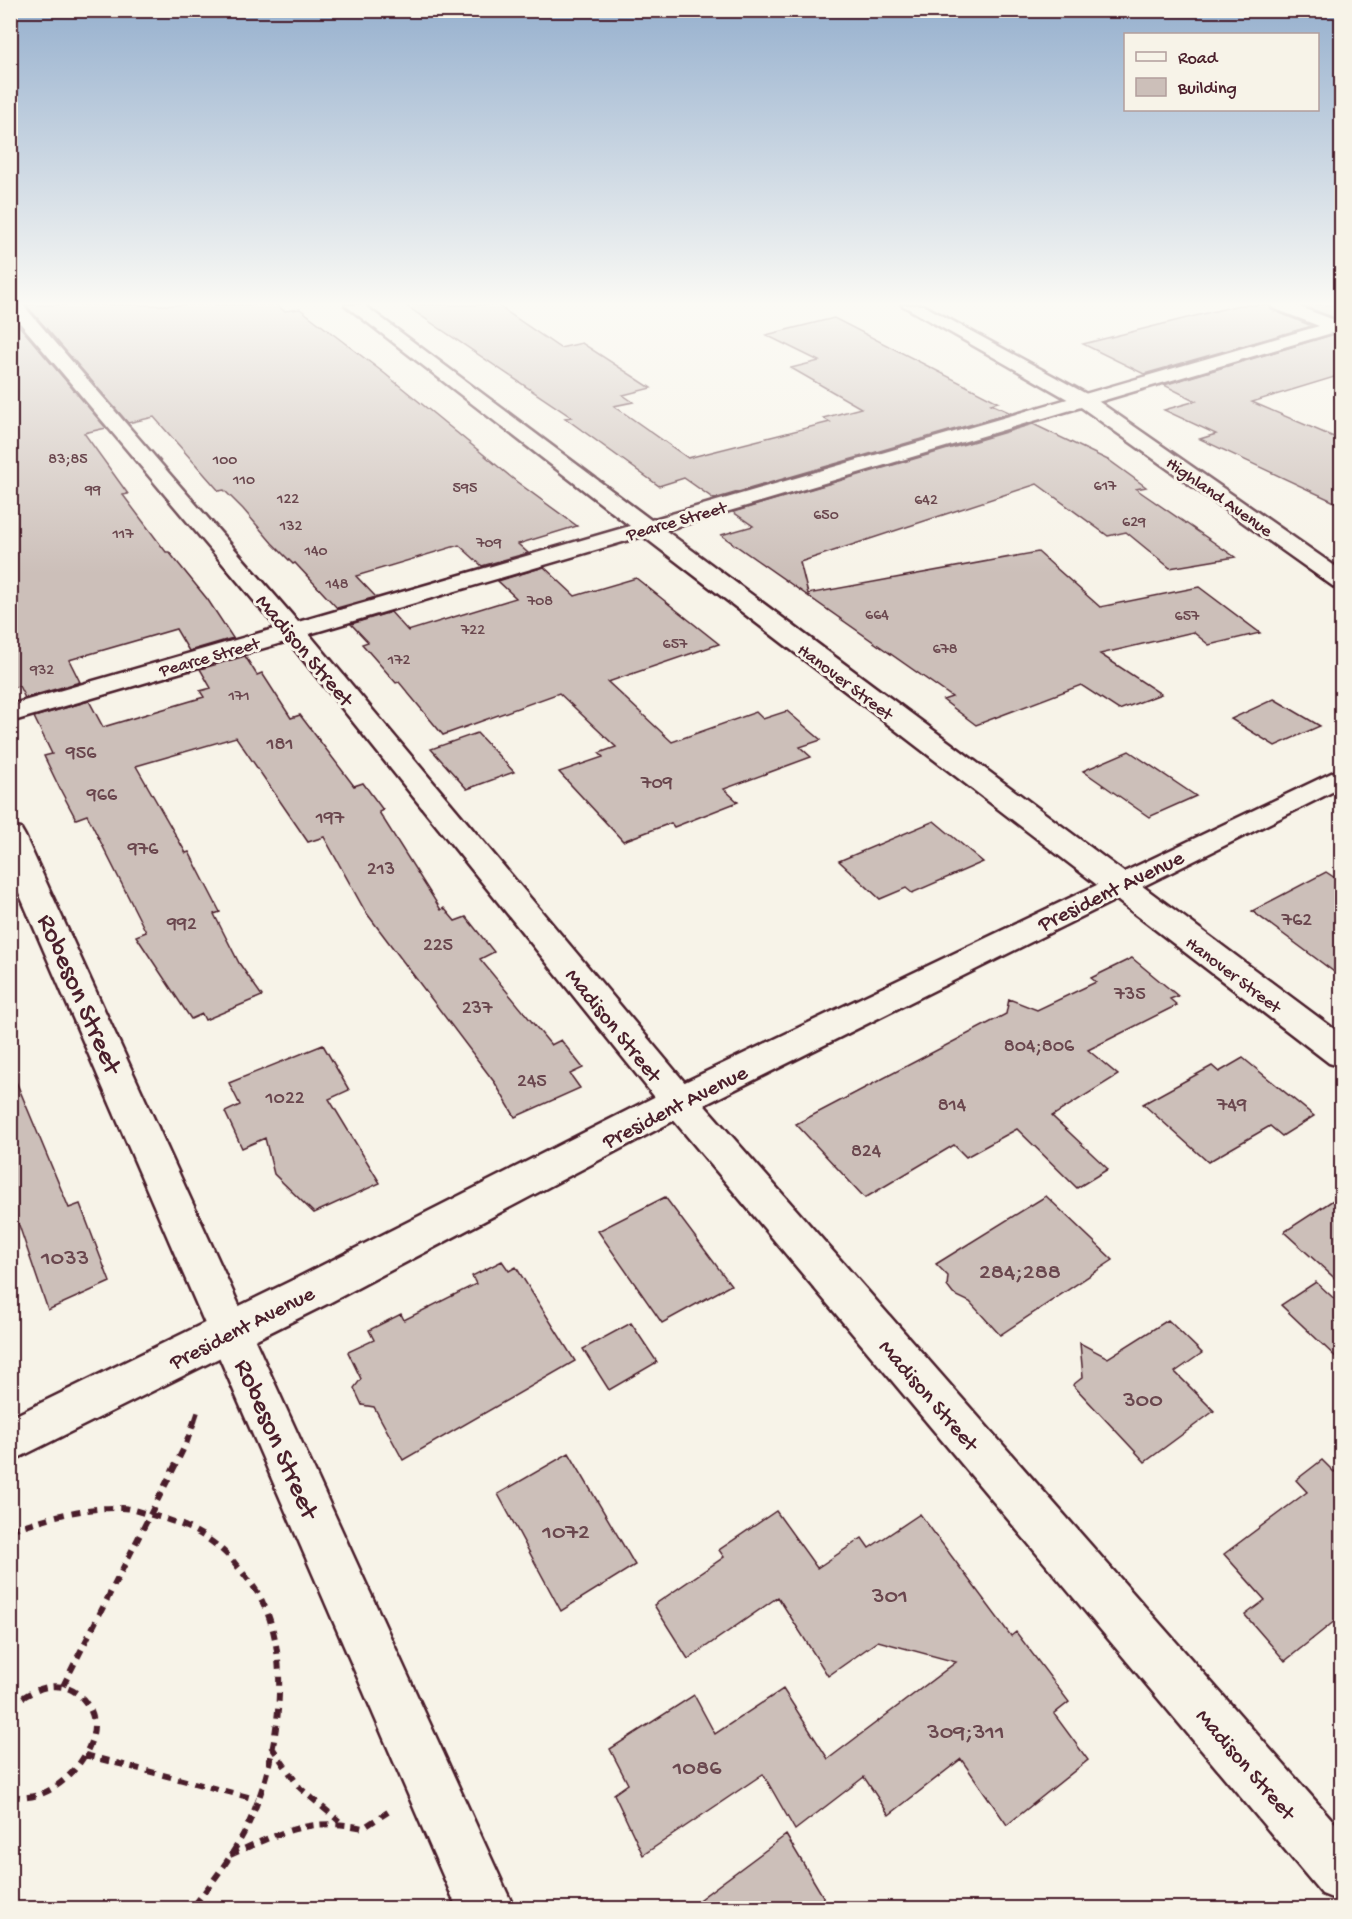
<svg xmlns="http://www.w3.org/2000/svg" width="1352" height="1919" font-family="'Gochi Hand',sans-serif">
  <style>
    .building { fill: #ccbfb9; stroke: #4a1f2b; stroke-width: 1.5 }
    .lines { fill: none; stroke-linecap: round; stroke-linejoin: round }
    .minor-casing { stroke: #4a1f2b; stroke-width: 5 }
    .tertiary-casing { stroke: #4a1f2b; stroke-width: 5 }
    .secondary-casing { stroke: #4a1f2b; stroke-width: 5 }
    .primary-casing { stroke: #4a1f2b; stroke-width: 5 }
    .path-far1 { stroke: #4a1f2b; stroke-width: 4.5; stroke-dasharray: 8 5; stroke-linecap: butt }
    .path { stroke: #4a1f2b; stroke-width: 6; stroke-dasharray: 9 7; stroke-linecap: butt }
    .minor { fill: #f7f3e8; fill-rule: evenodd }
    .tertiary { fill: #f7f3e8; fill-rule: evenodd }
    .secondary { fill: #f7f3e8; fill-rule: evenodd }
    .primary { fill: #f7f3e8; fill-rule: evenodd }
    .labels { text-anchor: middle; stroke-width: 6; stroke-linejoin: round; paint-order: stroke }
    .far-number-label { font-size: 16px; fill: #6a474e }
    .far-street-label { font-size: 18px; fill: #4a1f2b; stroke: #f7f3e8 }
    .number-label { font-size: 20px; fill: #6a474e }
    .street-label { font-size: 22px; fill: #4a1f2b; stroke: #f7f3e8 }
    .near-number-label { font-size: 24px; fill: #6a474e }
    .near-street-label { font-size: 27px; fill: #4a1f2b; stroke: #f7f3e8 }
  </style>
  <rect width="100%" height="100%" fill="#f7f3e8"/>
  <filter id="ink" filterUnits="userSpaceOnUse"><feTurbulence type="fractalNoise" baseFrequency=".0167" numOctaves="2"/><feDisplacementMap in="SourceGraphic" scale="12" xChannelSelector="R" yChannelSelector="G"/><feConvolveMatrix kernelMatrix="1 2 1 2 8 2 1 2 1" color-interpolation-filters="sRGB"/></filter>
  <g filter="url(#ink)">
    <!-- building -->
    <path class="building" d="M 26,305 L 277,305 L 284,311 L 300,309 L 384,373 L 517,482 L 577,526 L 518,544 L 528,553 L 482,566 L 459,545 L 356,576 L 376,597 L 337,608 L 295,563 L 293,564 L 272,543 L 243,509 L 224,490 L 219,491 L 154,417 L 128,423 Z
      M 405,305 L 497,305 L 560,348 L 582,343 L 651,388 L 623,395 L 633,402 L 614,406 L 688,458 L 830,422 L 823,418 L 861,408 L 791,368 L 819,361 L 766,335 L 834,318 L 998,402 L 991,404 L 1011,413 L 714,499 L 684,478 L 659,486 L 565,418 L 571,417 Z
      M 1239,305 L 1269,305 L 1272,310 L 1312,326 L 1144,374 L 1083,344 Z
      M 1301,305 L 1341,305 L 1341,318 L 1337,319 Z
      M 10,315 L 106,428 L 84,433 L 128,494 L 123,495 L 166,552 L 169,552 L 208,600 L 233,638 L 189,651 L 176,629 L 69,660 L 80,682 L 25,698 L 19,686 L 10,688 Z
      M 1335,334 L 1341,336 L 1341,375 L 1252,402 L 1341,440 L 1341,505 L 1200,439 L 1216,434 L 1164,410 L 1196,401 L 1164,385 Z
      M 1033,424 L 1110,461 L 1146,487 L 1136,489 L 1235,557 L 1170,568 L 1126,532 L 1108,536 L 1037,484 L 800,562 L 808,594 L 1038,552 L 1100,607 L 1199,587 L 1260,633 L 1209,645 L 1193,632 L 1100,654 L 1161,694 L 1119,710 L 1081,685 L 976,725 L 943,700 L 952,697 L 721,535 L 753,526 L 733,512 Z
      M 544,567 L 575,596 L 636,578 L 719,644 L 608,682 L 672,742 L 756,712 L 763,719 L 787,711 L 821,740 L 800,747 L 811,757 L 724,789 L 738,802 L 674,827 L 671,823 L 623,841 L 559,772 L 603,757 L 599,753 L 616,747 L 559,693 L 443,735 L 399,682 L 396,683 L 362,644 L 368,642 L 351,624 L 391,612 L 408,631 L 516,598 L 498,581 Z
      M 245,656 L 257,675 L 262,673 L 291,718 L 300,715 L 354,786 L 363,783 L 383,810 L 379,812 L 441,910 L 444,908 L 455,921 L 466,917 L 494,952 L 480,959 L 551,1045 L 561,1040 L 583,1068 L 570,1074 L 580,1088 L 515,1117 L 495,1083 L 365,911 L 324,837 L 308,842 L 236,737 L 136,766 L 186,853 L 189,852 L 220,912 L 214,914 L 239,963 L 262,996 L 205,1020 L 202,1014 L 191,1019 L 136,936 L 146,932 L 87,815 L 76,819 L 60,789 L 44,756 L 52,754 L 34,717 L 89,701 L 103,727 L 204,697 L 200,691 L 211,688 L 200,669 Z
      M 1274,699 L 1320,726 L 1275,746 L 1231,719 Z
      M 477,733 L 514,772 L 467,789 L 431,749 Z
      M 1129,751 L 1196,796 L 1149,817 L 1083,771 Z
      M 934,821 L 983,862 L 912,893 L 906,888 L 880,899 L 839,861 Z
      M 1326,872 L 1341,882 L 1341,977 L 1252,911 Z
      M 1132,958 L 1178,996 L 1170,999 L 1177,1005 L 1088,1050 L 1118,1075 L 1052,1116 L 1108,1169 L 1077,1188 L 1017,1129 L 966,1157 L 954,1145 L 865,1198 L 796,1124 L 1006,1014 L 1009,999 L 1037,1010 L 1096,982 L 1091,978 Z
      M 323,1045 L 349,1090 L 329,1099 L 380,1183 L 314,1213 L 274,1174 L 265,1138 L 242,1148 L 225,1112 L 240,1105 L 229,1083 Z
      M 1243,1058 L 1314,1116 L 1282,1136 L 1270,1126 L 1208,1162 L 1143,1104 L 1212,1066 L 1219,1072 Z
      M 10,1067 L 69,1208 L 80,1204 L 110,1282 L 48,1310 L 10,1199 Z
      M 1341,1195 L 1341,1284 L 1284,1232 Z
      M 1046,1196 L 1113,1260 L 1000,1335 L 970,1302 L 953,1294 L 947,1286 L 948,1276 L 936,1264 Z
      M 665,1197 L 731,1285 L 662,1323 L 598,1231 Z
      M 502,1261 L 509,1271 L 516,1267 L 575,1361 L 403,1460 L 374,1407 L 362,1405 L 354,1388 L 361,1379 L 348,1352 L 374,1340 L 369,1330 L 401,1314 L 404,1320 L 476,1284 L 472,1276 Z
      M 1316,1282 L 1341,1305 L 1341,1362 L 1281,1305 Z
      M 1168,1320 L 1202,1353 L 1175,1372 L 1214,1411 L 1145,1462 L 1073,1385 L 1083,1377 L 1080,1343 L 1108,1358 Z
      M 631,1323 L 657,1362 L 609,1390 L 583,1349 Z
      M 569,1453 L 635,1565 L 561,1611 L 498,1494 Z
      M 1322,1460 L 1334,1472 L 1341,1466 L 1341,1616 L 1285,1661 L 1245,1615 L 1265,1600 L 1224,1554 L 1307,1492 L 1296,1480 Z
      M 776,1511 L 817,1568 L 862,1538 L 869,1548 L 920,1514 L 1011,1636 L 1016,1632 L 1069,1702 L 1054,1714 L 1088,1760 L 1007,1825 L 961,1759 L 889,1815 L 864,1777 L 795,1830 L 763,1774 L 643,1855 L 614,1794 L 628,1784 L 610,1749 L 694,1695 L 715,1734 L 783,1689 L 828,1759 L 956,1662 L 878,1641 L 828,1676 L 778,1597 L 688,1659 L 654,1605 L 724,1557 L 719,1550 Z
      M 786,1835 L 830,1908 L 688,1908 Z"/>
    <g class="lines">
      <!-- minor casing -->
      <g class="minor-casing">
        <path id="minor" d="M 10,305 L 23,305 L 298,622 L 630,526 L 345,305 L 364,305 L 651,520 L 1319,326 L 1273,308 L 1271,305 L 1294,305 L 1337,321 L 1342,320 L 1342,334 L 1335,332 L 665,530 L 1342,1035 L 1342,1067 L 1329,1063 L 643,536 L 309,634 L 692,1091 L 1342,1831 L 1342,1902 L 1322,1894 L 666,1111 L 288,641 L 10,722 L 10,705 L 277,628 L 10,311 Z"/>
      </g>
      <!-- tertiary casing -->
      <g class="tertiary-casing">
        <path id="tertiary" d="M 902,305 L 923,305 L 1092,397 L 1342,571 L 1342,589 L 1334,587 L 1078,405 Z"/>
      </g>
      <!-- secondary casing -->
      <g class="secondary-casing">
        <path id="secondary" d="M 10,827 L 21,829 L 25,836 L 514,1908 L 457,1908 L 10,872 Z"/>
      </g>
      <!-- primary casing -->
      <g class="primary-casing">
        <path id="primary" d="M 1342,768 L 1342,787 L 692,1111 L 329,1303 L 10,1462 L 10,1418 L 299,1277 L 666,1091 Z"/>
      </g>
      <!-- path-far1 -->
      <path class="path-far1" d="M 195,1420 L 199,1408"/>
      <!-- path -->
      <path class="path" d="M 10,1530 C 46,1518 83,1507 121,1508 C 131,1508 139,1512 148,1514 C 183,1523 210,1535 234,1562 C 244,1575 256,1587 263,1603 C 294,1666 276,1768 246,1829 C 231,1858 212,1883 192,1908
        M 63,1686 L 186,1444 L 195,1419
        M 10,1707 C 31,1689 62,1675 83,1699 C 89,1706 93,1713 94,1723 C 95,1755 60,1794 28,1797 C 23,1798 16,1796 10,1796
        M 271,1746 L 300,1788 L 339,1821
        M 85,1755 L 256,1799
        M 230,1855 C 278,1834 310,1816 363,1828 L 388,1812"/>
      <!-- minor -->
      <use href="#minor" class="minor"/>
      <!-- tertiary -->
      <use href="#tertiary" class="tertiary"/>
      <!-- secondary -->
      <use href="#secondary" class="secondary"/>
      <!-- primary -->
      <use href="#primary" class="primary"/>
    </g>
  </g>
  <!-- sky -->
  <linearGradient id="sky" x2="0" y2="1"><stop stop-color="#96b0ce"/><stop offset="0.53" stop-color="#fbfaf5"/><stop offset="1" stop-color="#fbfaf5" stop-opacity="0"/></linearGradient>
  <rect width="1352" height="574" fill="url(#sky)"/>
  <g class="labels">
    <!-- far-number labels -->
    <g class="far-number-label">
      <text x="68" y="463">83;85</text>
      <text x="225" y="464">100</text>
      <text x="244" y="484">110</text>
      <text x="1105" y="490">617</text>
      <text x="465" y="492">595</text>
      <text x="93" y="494">99</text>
      <text x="288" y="503">122</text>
      <text x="926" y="504">642</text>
      <text x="826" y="519">650</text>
      <text x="1134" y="526">629</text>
      <text x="291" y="530">132</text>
      <text x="123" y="538">117</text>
      <text x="489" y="547">709</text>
      <text x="316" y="555">140</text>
      <text x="337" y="588">148</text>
      <text x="540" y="605">708</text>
      <text x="877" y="619">664</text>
      <text x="1187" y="620">657</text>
      <text x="473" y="634">722</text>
      <text x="675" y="648">657</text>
      <text x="945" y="653">678</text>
      <text x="399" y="664">172</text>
      <text x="42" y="674">932</text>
      <text x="239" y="700">171</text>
    </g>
    <!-- far-street labels -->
    <g class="far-street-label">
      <text transform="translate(1220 496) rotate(35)" y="6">Highland Avenue</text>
      <text transform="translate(676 520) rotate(-16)" y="6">Pearce Street</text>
      <text transform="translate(209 656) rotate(-16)" y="6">Pearce Street</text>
      <text transform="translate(846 681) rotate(37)" y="6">Hanover Street</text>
      <text transform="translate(1234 974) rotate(37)" y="6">Hanover Street</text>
    </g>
    <!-- number labels -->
    <g class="number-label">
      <text x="280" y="749">181</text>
      <text x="81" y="758">956</text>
      <text x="657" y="788">709</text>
      <text x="102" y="800">966</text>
      <text x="330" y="823">197</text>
      <text x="143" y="854">976</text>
      <text x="381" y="874">213</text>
      <text x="1297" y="925">762</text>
      <text x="182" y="929">992</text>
      <text x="438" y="950">225</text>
      <text x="1130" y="999">735</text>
      <text x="477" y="1013">237</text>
      <text x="1039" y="1051">804;806</text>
      <text x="532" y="1086">245</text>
      <text x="285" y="1103">1022</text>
      <text x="952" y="1110">814</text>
      <text x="1232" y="1110">749</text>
      <text x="866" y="1156">824</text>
    </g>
    <!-- street labels -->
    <g class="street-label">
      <text transform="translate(306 649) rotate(50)" y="8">Madison Street</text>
      <text transform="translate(1110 889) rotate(-26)" y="8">President Avenue</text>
      <text transform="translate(615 1024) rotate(51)" y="8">Madison Street</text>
      <text transform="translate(674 1105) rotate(-27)" y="8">President Avenue</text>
      <text transform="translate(241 1326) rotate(-27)" y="8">President Avenue</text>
      <text transform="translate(930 1394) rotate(49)" y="8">Madison Street</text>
      <text transform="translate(1247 1763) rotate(49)" y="8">Madison Street</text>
    </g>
    <!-- near-number labels -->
    <g class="near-number-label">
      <text x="65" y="1264">1033</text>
      <text x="1020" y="1278">284;288</text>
      <text x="1143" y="1406">300</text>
      <text x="566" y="1538">1072</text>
      <text x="890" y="1602">301</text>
      <text x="966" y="1738">309;311</text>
      <text x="697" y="1774">1086</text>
    </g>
    <!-- near-street labels -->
    <g class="near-street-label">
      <text transform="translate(81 993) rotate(66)" y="9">Robeson Street</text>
      <text transform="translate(278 1438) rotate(66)" y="9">Robeson Street</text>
    </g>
  </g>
  <!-- margin -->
  <rect width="1352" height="1919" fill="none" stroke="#f7f3e8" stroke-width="36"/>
  <rect x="18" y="18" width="1316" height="1883" fill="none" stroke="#4a1f2b" stroke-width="2" filter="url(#ink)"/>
  <!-- legend -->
  <rect x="1124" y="33" width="195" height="78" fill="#f7f3e8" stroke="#b29e9c" stroke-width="1.5"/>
  <rect x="1136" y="52" width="30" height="9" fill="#f7f3e8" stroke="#b29e9c" stroke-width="1.5"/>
  <text x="1178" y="63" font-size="18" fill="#4a1f2b">Road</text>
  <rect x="1136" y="78" width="30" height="18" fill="#ccbfb9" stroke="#b29e9c" stroke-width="1.5"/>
  <text x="1178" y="93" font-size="18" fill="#4a1f2b">Building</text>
</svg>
